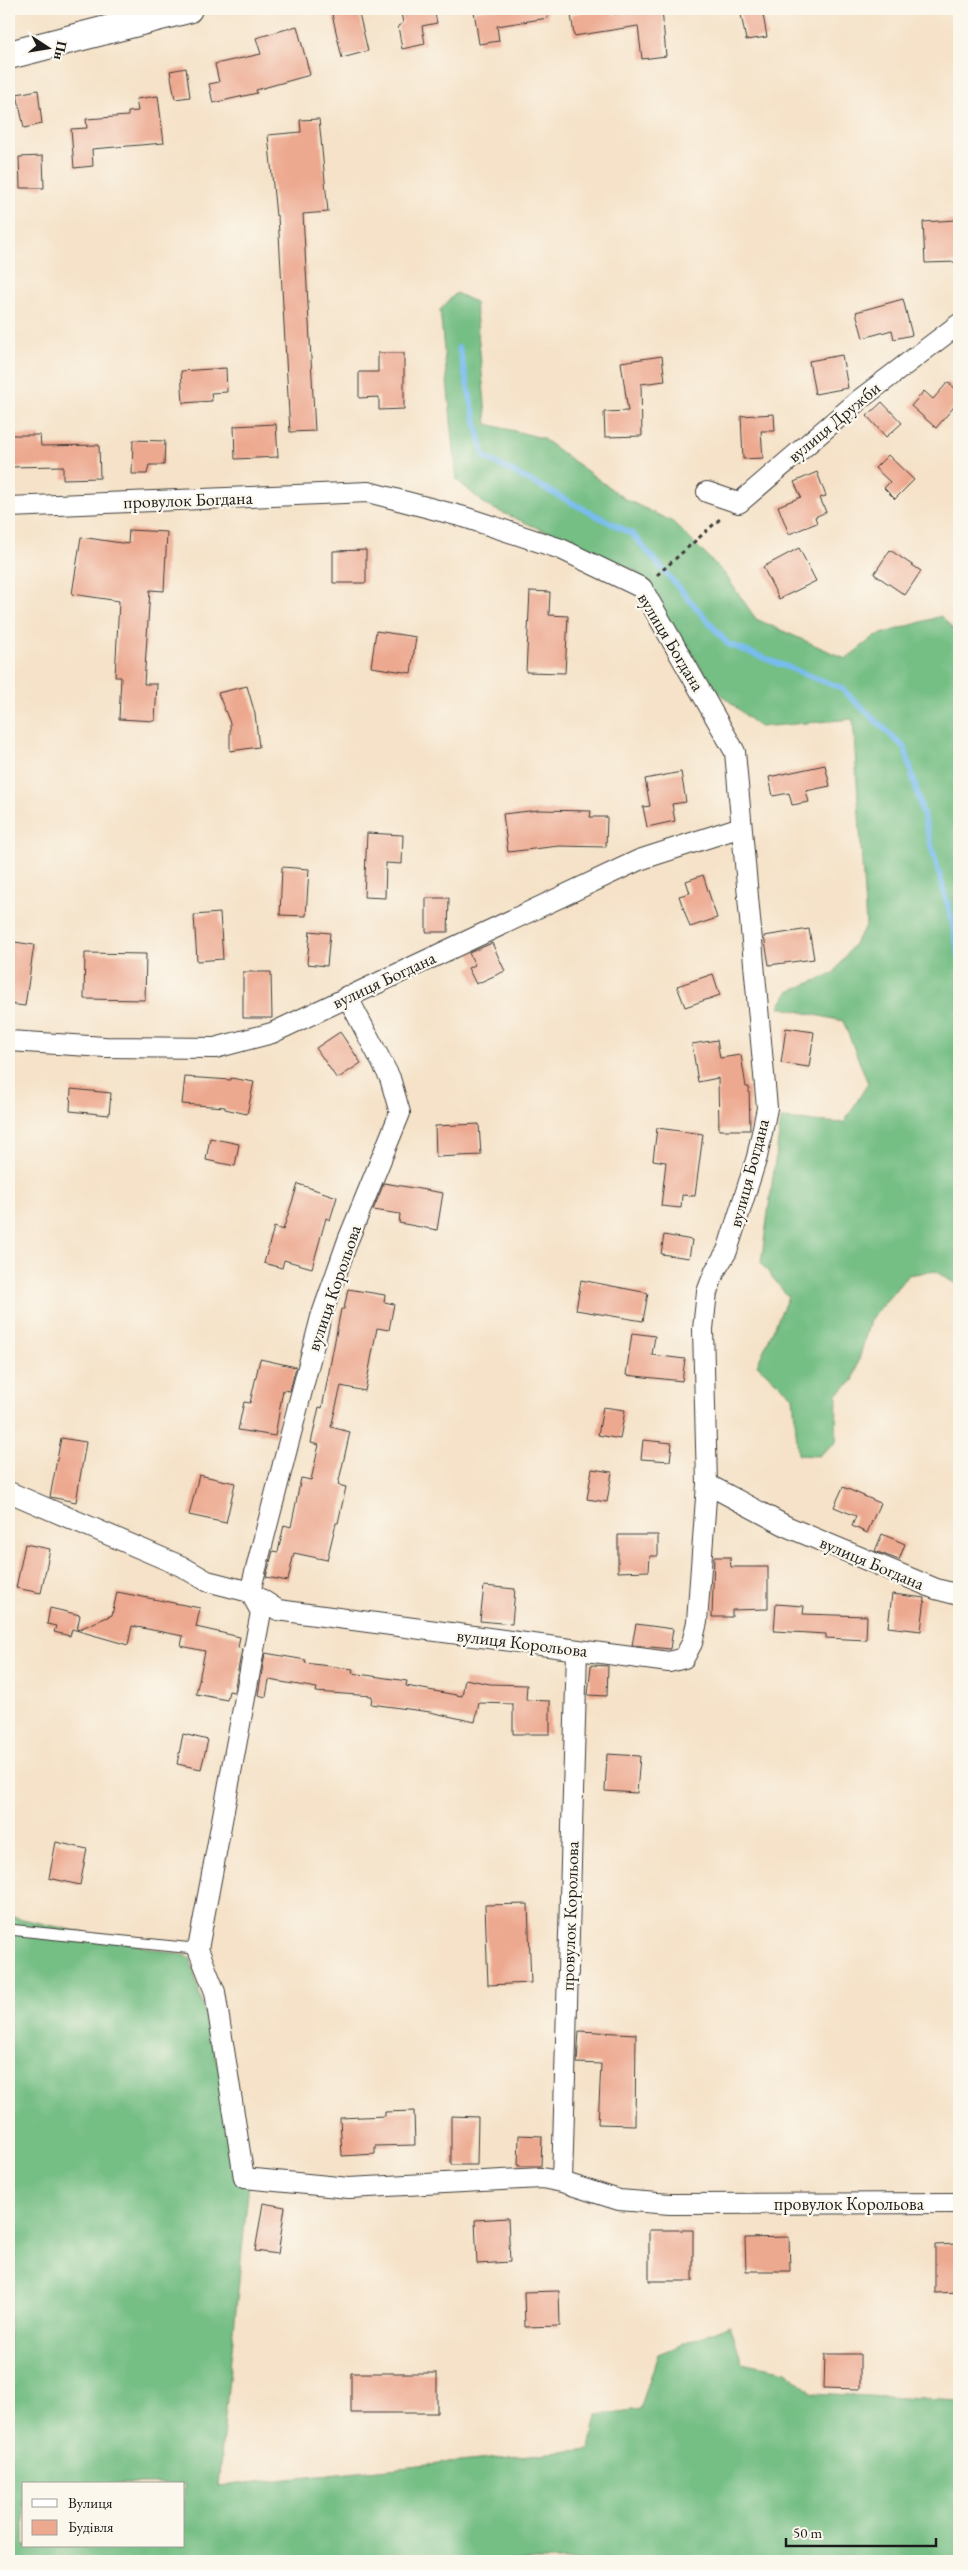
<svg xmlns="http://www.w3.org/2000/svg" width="968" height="2570" font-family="'EB Garamond',serif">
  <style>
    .forest { fill: #74be84; stroke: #486d50; fill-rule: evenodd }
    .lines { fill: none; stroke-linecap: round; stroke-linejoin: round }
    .stream { stroke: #78bcee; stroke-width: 6 }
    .building { fill: #eda990 }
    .service-casing { stroke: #3d3a36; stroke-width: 12 }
    .minor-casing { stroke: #3d3a36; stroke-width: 22 }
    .primary-casing { stroke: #3d3a36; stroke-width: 30 }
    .path { stroke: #3d3a36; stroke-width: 3; stroke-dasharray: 4 4; stroke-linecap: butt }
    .service { stroke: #fff; stroke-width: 10 }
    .minor { stroke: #fff; stroke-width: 20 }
    .primary { stroke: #fff; stroke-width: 28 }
    .labels { text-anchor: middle; stroke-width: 4.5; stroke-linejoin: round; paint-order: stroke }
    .street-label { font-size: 18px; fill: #1c1c1c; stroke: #fbf7ec }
  </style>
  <rect width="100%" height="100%" fill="#fbf7ec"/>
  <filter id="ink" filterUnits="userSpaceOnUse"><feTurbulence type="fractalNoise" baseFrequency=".02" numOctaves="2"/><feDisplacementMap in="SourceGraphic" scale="10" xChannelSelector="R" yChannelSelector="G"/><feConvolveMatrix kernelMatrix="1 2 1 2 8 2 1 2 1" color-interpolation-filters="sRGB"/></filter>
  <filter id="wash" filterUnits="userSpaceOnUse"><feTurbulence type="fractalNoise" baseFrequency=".0096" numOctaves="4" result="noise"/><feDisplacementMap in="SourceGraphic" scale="20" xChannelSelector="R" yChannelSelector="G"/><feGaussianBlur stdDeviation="1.12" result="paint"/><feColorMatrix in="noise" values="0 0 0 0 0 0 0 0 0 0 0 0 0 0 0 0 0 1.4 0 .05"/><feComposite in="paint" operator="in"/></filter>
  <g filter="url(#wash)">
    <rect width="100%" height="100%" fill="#f5e2c8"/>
    <!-- forest -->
    <path class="forest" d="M 456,293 L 475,302 L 487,424 L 542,438 L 625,499 L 673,522 L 724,573 L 756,619 L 846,659 L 875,636 L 941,616 L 959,635 L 959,1286 L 935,1271 L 908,1275 L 870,1320 L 853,1381 L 837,1394 L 836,1442 L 818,1456 L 798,1455 L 793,1396 L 757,1365 L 788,1297 L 761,1263 L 781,1119 L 844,1123 L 868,1083 L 843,1021 L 779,1007 L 788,992 L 834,973 L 866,926 L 853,719 L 759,727 L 715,689 L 636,571 L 487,506 L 457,480 L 440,310 Z
      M 9,1916 L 190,1957 L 249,2182 L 218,2486 L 590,2449 L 597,2415 L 640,2409 L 658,2354 L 730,2325 L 742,2362 L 786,2371 L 813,2393 L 959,2401 L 959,2561 L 9,2561 ZM 24,2484 L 184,2484 L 184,2546 L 24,2546 Z"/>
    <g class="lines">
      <!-- stream -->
      <path class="stream" d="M 459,348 L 484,457 L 632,534 L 728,644 L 841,688 L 905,748 L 953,925 L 959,957"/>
    </g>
    <g id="blocks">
      <!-- building -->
      <path class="building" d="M 358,9 L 368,51 L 342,58 L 332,14 Z
        M 400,9 L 434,9 L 437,23 L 422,26 L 425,44 L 402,49 L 398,26 L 403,23 Z
        M 488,9 L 547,9 L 548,18 L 497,26 L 499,41 L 479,44 L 474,11 Z
        M 605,9 L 613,9 L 614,14 L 662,9 L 666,56 L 642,59 L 638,26 L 574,36 L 571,14 Z
        M 740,9 L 762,9 L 767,37 L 746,40 Z
        M 297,26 L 310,75 L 256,90 L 257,93 L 213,103 L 209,84 L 219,82 L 215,64 L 261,54 L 256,38 Z
        M 186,68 L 190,97 L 175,99 L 170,71 Z
        M 38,90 L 42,124 L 24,128 L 17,94 Z
        M 158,96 L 164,143 L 92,149 L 93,166 L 74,168 L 71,129 L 87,128 L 86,119 L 128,116 L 128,112 L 138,111 L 136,99 Z
        M 319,119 L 328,212 L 303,214 L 315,431 L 290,432 L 278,216 L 276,216 L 268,135 L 301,132 L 300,120 Z
        M 43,156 L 44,188 L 20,188 L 19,157 Z
        M 956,220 L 958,262 L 925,263 L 923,222 Z
        M 903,299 L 912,335 L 894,339 L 892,330 L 863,338 L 856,312 Z
        M 378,353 L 404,353 L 404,409 L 379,410 L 379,397 L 359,398 L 359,372 L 378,372 Z
        M 842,355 L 848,388 L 815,394 L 809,361 Z
        M 662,356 L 665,381 L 641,384 L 642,436 L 605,437 L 604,412 L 628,411 L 621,362 Z
        M 226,368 L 227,392 L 211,393 L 212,401 L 183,403 L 181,371 Z
        M 948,382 L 959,392 L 959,401 L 936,428 L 911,406 L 924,391 L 933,399 Z
        M 882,402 L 902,423 L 886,437 L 867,416 Z
        M 774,414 L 775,431 L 761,431 L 763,458 L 743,459 L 741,416 Z
        M 276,424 L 278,457 L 235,459 L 234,426 Z
        M 9,435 L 40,435 L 41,446 L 99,445 L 100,478 L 63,479 L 63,466 L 9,467 Z
        M 133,440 L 165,441 L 164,465 L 149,465 L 147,474 L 132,474 Z
        M 888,455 L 914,480 L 895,499 L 884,488 L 890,482 L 875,468 Z
        M 817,472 L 826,496 L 820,498 L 826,512 L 815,517 L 817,523 L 789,534 L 778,506 L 801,497 L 794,482 Z
        M 129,530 L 167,532 L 164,591 L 150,590 L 144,684 L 157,684 L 155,721 L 119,719 L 121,677 L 115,677 L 119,601 L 72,594 L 81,537 L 128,544 Z
        M 799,548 L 816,581 L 779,599 L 763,567 Z
        M 366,550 L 366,583 L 333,583 L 333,551 Z
        M 890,550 L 921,571 L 905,595 L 874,574 Z
        M 530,591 L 550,592 L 549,615 L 568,616 L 565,673 L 526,672 Z
        M 376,631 L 416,637 L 411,673 L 371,667 Z
        M 247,686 L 255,714 L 259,747 L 230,751 L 230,723 L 218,693 Z
        M 825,765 L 830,786 L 806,791 L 809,802 L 792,805 L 789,793 L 773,796 L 769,777 Z
        M 681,772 L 686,802 L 672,804 L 675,821 L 647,827 L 643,807 L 650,806 L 645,779 Z
        M 538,810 L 591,811 L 590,817 L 607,817 L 606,847 L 559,846 L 508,852 L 503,814 Z
        M 367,833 L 403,835 L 402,864 L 386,863 L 385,898 L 364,897 Z
        M 282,867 L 309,869 L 306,916 L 280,915 Z
        M 703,875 L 717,918 L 690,927 L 679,896 L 690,893 L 686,881 Z
        M 426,898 L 449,898 L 448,932 L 426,932 Z
        M 220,913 L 223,959 L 197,961 L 194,915 Z
        M 809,929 L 814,959 L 769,965 L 764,936 Z
        M 310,931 L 330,933 L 327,966 L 307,964 Z
        M 9,941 L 34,945 L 25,1006 L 9,1004 Z
        M 492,943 L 505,971 L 476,984 L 468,968 L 475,965 L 469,953 Z
        M 85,953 L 146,954 L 145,1000 L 84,999 Z
        M 243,972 L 271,972 L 272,1018 L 243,1018 Z
        M 713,974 L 720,995 L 685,1007 L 677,986 Z
        M 786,1028 L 814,1032 L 809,1067 L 781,1063 Z
        M 340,1032 L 361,1063 L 337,1079 L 316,1048 Z
        M 717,1040 L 720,1058 L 741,1055 L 746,1087 L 749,1087 L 750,1130 L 719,1130 L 718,1078 L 698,1082 L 692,1044 Z
        M 185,1077 L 231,1080 L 231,1078 L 254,1082 L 247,1114 L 225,1109 L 225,1107 L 182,1104 Z
        M 71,1089 L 111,1093 L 109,1115 L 70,1111 Z
        M 479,1124 L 481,1155 L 436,1157 L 435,1126 Z
        M 657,1128 L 703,1134 L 695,1196 L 682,1195 L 681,1208 L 661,1206 L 666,1162 L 653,1160 Z
        M 210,1138 L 239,1144 L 235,1166 L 206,1160 Z
        M 384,1183 L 443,1193 L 437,1230 L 399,1223 L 400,1214 L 373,1210 Z
        M 298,1184 L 337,1197 L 330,1220 L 326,1218 L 312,1268 L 284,1260 L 282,1268 L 264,1263 L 274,1227 L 283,1230 Z
        M 664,1235 L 692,1240 L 689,1258 L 661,1254 Z
        M 581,1280 L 648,1293 L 643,1321 L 576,1310 Z
        M 348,1289 L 385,1295 L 384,1302 L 394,1304 L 389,1330 L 377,1328 L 365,1391 L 341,1386 L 331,1427 L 350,1432 L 338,1485 L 346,1487 L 338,1523 L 336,1523 L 327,1560 L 294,1553 L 288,1581 L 266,1577 L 273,1551 L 278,1552 L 284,1525 L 291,1527 L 301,1478 L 311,1480 L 319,1445 L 311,1443 L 319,1407 L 322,1408 L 341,1309 L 344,1309 Z
        M 632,1333 L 655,1336 L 652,1355 L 685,1359 L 682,1381 L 626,1375 Z
        M 260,1359 L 296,1367 L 290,1391 L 283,1390 L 275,1436 L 238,1430 L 244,1402 L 250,1403 Z
        M 603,1407 L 625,1410 L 620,1439 L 598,1435 Z
        M 61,1438 L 86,1442 L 76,1502 L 50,1497 Z
        M 643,1440 L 672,1443 L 670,1461 L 641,1459 Z
        M 592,1469 L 612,1472 L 607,1502 L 587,1499 Z
        M 199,1475 L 235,1483 L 226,1523 L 189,1515 Z
        M 843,1487 L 880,1503 L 867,1533 L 852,1526 L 856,1516 L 834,1507 Z
        M 882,1534 L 905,1544 L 899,1560 L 875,1551 Z
        M 618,1535 L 658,1535 L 658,1556 L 650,1556 L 649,1571 L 618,1572 Z
        M 25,1544 L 50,1549 L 41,1593 L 16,1588 Z
        M 714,1557 L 730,1557 L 731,1567 L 768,1567 L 768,1609 L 732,1610 L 732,1617 L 712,1617 Z
        M 484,1586 L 515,1589 L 512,1624 L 480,1621 Z
        M 117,1592 L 200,1608 L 196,1627 L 240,1637 L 238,1648 L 242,1649 L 234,1692 L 229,1691 L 227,1700 L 196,1694 L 205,1651 L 181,1646 L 183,1636 L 132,1626 L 128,1645 L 72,1629 L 70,1636 L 54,1632 L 56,1626 L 47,1624 L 50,1608 L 80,1615 L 77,1630 L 112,1615 Z
        M 892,1594 L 925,1598 L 921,1631 L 888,1627 Z
        M 776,1604 L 804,1606 L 803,1614 L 867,1616 L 866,1640 L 826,1638 L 826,1634 L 774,1631 Z
        M 636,1624 L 673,1629 L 670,1649 L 632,1645 Z
        M 265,1653 L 306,1660 L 305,1663 L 353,1669 L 352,1673 L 407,1681 L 406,1686 L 462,1696 L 465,1679 L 490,1684 L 527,1685 L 526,1700 L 550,1701 L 550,1734 L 513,1734 L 513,1704 L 479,1703 L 475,1722 L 430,1712 L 371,1704 L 372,1696 L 316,1692 L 317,1688 L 269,1680 L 266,1697 L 258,1695 Z
        M 591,1665 L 608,1666 L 607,1696 L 588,1695 Z
        M 183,1734 L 208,1740 L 201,1769 L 177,1764 Z
        M 607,1754 L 640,1756 L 637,1793 L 605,1791 Z
        M 56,1842 L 87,1849 L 80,1885 L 49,1878 Z
        M 528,1904 L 531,1983 L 488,1985 L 485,1905 Z
        M 579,2031 L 636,2034 L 635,2125 L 598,2124 L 601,2064 L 577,2063 Z
        M 414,2111 L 415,2145 L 375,2146 L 375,2154 L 342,2156 L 340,2118 L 385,2116 L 385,2112 Z
        M 451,2116 L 478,2117 L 477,2165 L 451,2165 Z
        M 519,2135 L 542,2136 L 541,2166 L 518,2166 Z
        M 263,2203 L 285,2207 L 278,2254 L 255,2251 Z
        M 508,2218 L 510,2262 L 477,2264 L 475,2220 Z
        M 649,2230 L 693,2230 L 693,2281 L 649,2281 Z
        M 789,2237 L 790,2271 L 746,2271 L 745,2238 Z
        M 959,2244 L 959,2292 L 935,2293 L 935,2245 Z
        M 559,2291 L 560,2326 L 525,2327 L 524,2292 Z
        M 825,2354 L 860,2354 L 860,2389 L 824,2388 Z
        M 351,2373 L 437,2373 L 437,2413 L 351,2413 Z"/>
    </g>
  </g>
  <g filter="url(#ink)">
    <use href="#blocks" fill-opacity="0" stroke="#3d3a36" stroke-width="1"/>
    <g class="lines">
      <!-- service casing -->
      <g class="service-casing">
        <path id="service" d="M 14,1930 L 198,1949"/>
      </g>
      <!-- minor casing -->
      <g class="minor-casing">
        <path id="minor" d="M 707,492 L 739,503 L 859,400 L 959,324
          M 9,507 L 368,492 L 464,517 L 561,549 L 642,588 L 735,752 L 767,1108 L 757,1157 L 727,1251 L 715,1271 L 707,1292 L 703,1329 L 707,1484 L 697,1622 L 692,1643 L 684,1658 L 669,1662 L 278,1610 L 250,1592 L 207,1581 L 181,1566 L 9,1492
          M 347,996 L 390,1078 L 400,1113 L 348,1240 L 321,1317 L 250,1592 L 261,1612 L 198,1949 L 215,1992 L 244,2178 L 349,2188 L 542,2178 L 562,2182 L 619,2200 L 670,2204 L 959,2203
          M 9,1041 L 105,1047 L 215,1048 L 272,1033 L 639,860 L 741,827
          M 707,1484 L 788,1527 L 936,1589 L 959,1595
          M 562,2182 L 577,1650"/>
      </g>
      <!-- primary casing -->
      <g class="primary-casing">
        <path id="primary" d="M 9,55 L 188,9"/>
      </g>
      <!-- path -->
      <path class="path" d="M 657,575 L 721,518
        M 205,2559 L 206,2561"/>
      <!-- service -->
      <use href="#service" class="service"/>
      <!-- minor -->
      <use href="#minor" class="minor"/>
      <!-- primary -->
      <use href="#primary" class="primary"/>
    </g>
  </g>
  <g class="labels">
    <!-- street labels -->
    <g class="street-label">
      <text transform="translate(834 422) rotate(-40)" y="6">вулиця Дружби</text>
      <text transform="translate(188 500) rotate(-2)" y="6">провулок Богдана</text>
      <text transform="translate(671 642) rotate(59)" y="6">вулиця Богдана</text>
      <text transform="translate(384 980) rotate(-25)" y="6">вулиця Богдана</text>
      <text transform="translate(749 1173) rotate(-75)" y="6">вулиця Богдана</text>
      <text transform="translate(334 1288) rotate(-71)" y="6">вулиця Корольова</text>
      <text transform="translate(872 1563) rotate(23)" y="6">вулиця Богдана</text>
      <text transform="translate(522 1643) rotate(7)" y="6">вулиця Корольова</text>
      <text transform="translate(570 1916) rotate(-88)" y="6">провулок Корольова</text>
      <text x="849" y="2210">провулок Корольова</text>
    </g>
  </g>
  <!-- margin -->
  <rect width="968" height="2570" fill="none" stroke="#fbf7ec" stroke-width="30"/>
  <!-- legend -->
  <rect x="22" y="2482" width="162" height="65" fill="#fbf7ec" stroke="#a29f99"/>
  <rect x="32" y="2499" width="25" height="8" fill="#ffffff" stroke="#a29f99"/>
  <text x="68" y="2508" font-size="15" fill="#1c1c1c">Вулиця</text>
  <rect x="32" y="2520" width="25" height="15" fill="#eda990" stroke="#a29f99"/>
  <text x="68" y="2532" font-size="15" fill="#1c1c1c">Будівля</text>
  <!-- north arrow -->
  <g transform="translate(48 48) rotate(102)" stroke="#fbf7ec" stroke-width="4" paint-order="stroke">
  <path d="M0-4L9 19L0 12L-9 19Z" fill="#1c1c1c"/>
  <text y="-8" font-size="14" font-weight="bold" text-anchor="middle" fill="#1c1c1c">Пн</text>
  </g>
  <!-- scale -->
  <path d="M786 2538v8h150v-8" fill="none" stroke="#1c1c1c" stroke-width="2.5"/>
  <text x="793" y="2538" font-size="15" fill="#1c1c1c" stroke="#fbf7ec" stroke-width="4" paint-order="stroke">50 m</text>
</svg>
